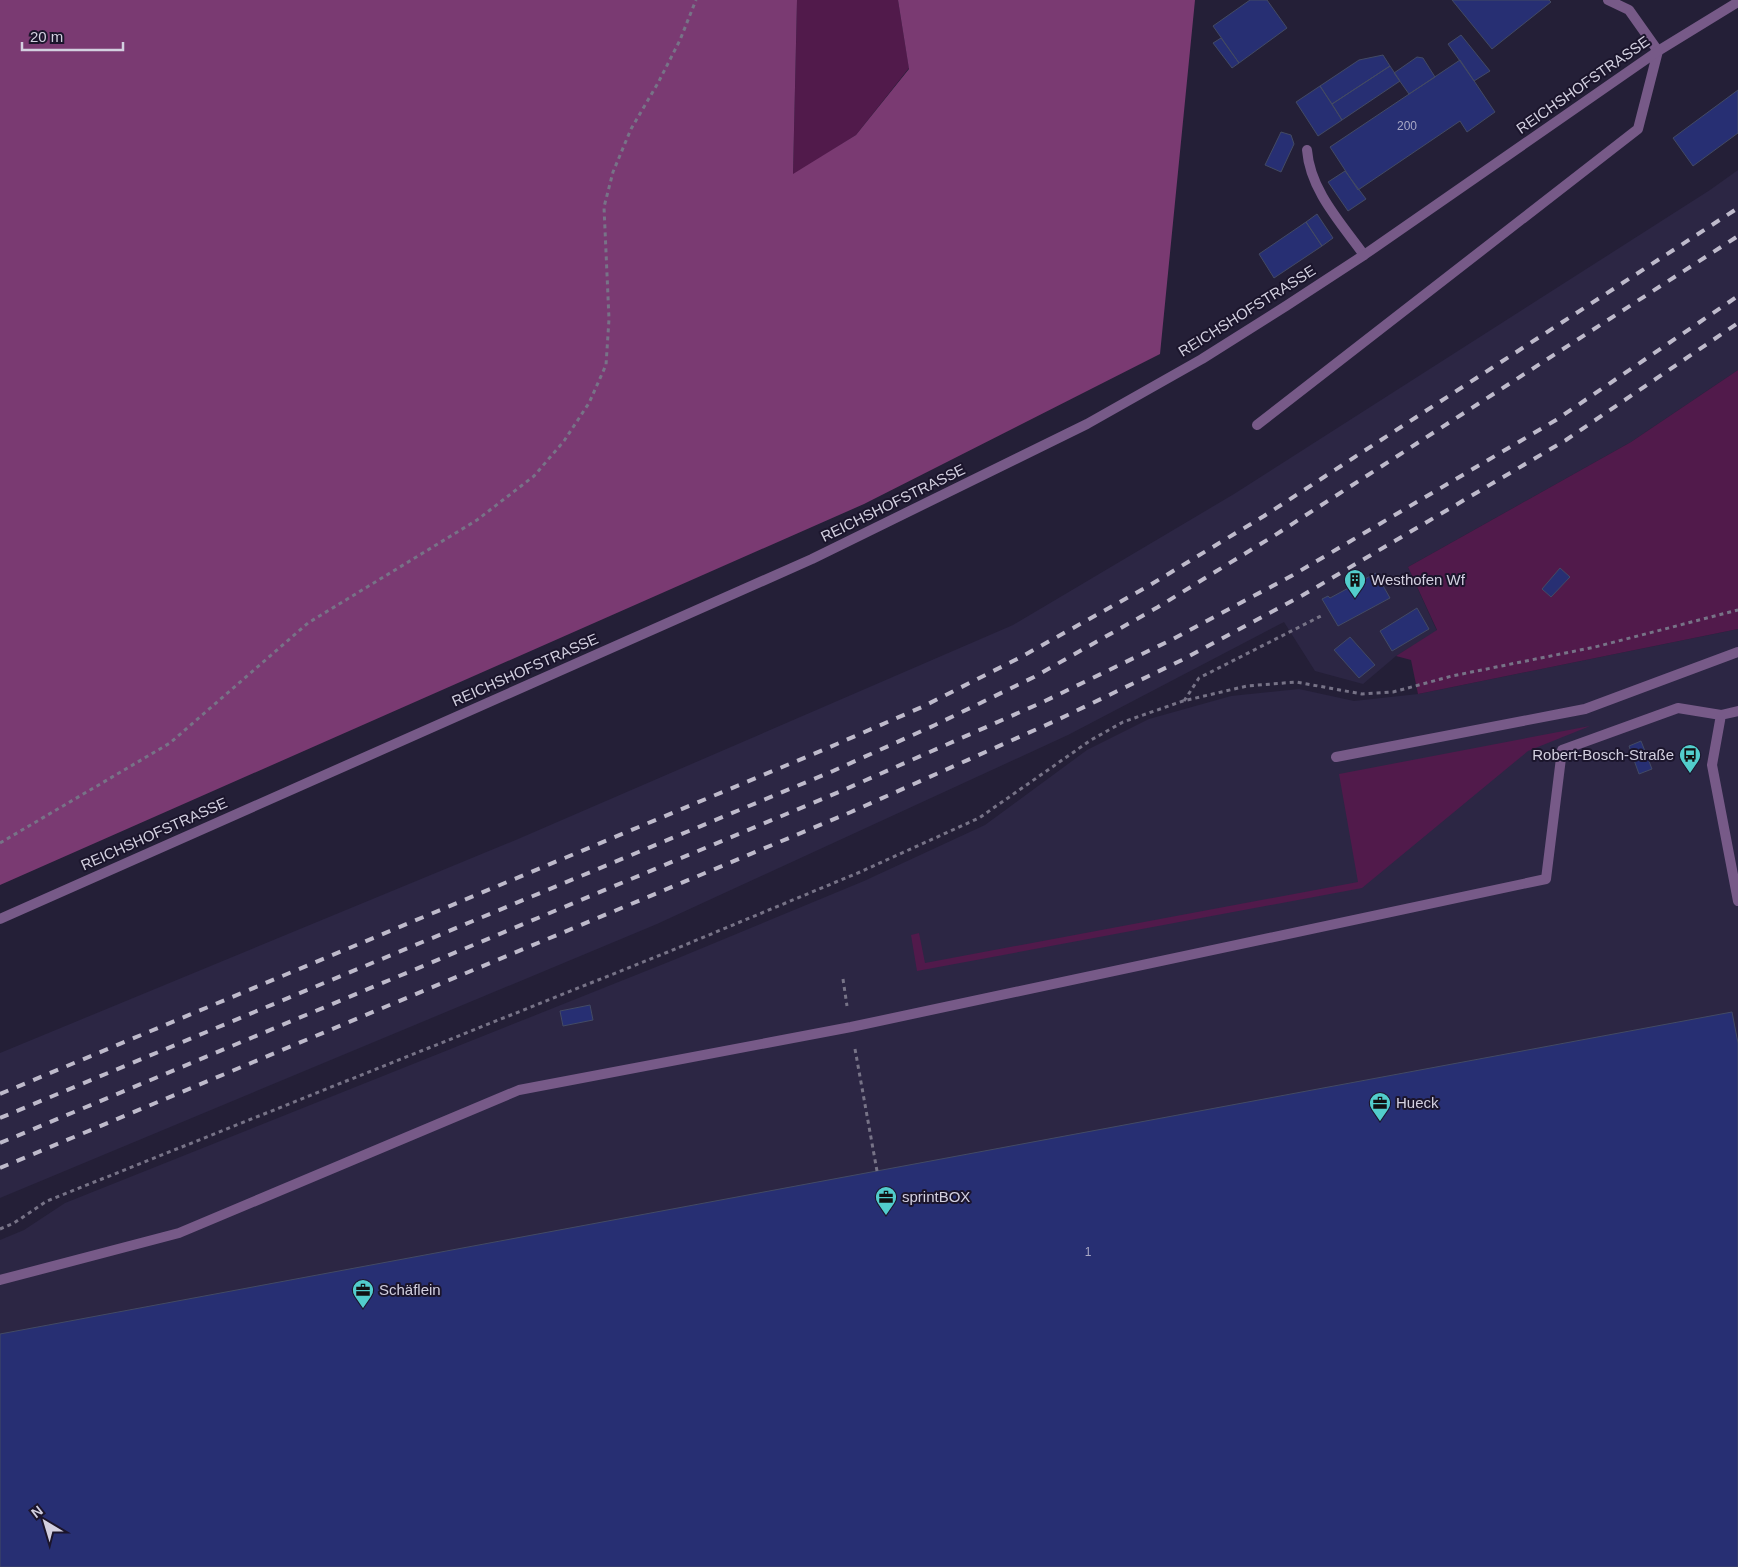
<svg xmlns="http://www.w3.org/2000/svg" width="1738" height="1567" font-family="Arial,sans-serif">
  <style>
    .built { fill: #2c2644 }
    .green { fill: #511a4b }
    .forest { fill: #7a3a72 }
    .building { fill: #272f73; stroke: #434a64 }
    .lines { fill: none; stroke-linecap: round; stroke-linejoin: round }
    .path { stroke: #777387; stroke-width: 3; stroke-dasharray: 4 4; stroke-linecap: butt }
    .service { stroke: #775a88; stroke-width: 10 }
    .tertiary { stroke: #775a88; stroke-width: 10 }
    .rail { stroke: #bebacb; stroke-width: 4; stroke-dasharray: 9 9; stroke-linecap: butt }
    .labels { text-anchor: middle; stroke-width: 4; stroke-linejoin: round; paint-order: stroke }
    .number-label { font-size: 12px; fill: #a8a8c5 }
    .street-label { font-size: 15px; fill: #d3d0e0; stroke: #1b152c }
    .poi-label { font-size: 15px; fill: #d3d0e0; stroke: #1b152c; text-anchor: start }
  </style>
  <rect width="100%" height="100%" fill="#241f37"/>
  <!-- built -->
  <path class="built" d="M 1738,170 L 1738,370 L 1631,442 L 1408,567 L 1437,631 L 1396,656 L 1363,684 L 1315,671 L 1284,622 L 1068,735 L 657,924 L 0,1198 L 0,1053 L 518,839 L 1013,625 L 1234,494 L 1710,190 Z
    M 1738,629 L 1738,1567 L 0,1567 L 0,1240 L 24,1230 L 65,1203 L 671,961 L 864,881 L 985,825 L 1087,750 L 1149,719 L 1231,696 L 1299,689 L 1354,701 L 1418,694 Z"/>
  <!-- green -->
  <path class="green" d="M 797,0 L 898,0 L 909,68 L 856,135 L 793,175 Z
    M 1738,370 L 1738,629 L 1418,694 L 1411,660 L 1396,656 L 1437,630 L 1408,567 L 1631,442 Z
    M 1590,726 L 1528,751 L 1362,888 L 917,971 L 911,935 L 919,933 L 925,963 L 1358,882 L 1339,774 Z"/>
  <!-- forest -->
  <path class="forest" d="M 0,0 L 797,0 L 793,174 L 856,135 L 909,69 L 898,0 L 1195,0 L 1160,354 L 864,504 L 0,885 Z"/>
  <!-- building -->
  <path class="building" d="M 1250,0 L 1267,0 L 1287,28 L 1239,63 L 1213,26 Z
    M 1452,0 L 1549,0 L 1551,2 L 1492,49 Z
    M 1461,35 L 1490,71 L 1474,81 L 1448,44 Z
    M 1221,38 L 1239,63 L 1232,68 L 1213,43 Z
    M 1383,55 L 1390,66 L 1332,104 L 1320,86 L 1359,60 Z
    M 1417,57 L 1423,58 L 1435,77 L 1409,94 L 1394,73 Z
    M 1460,60 L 1495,112 L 1467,132 L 1460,121 L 1358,190 L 1330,147 Z
    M 1390,66 L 1400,81 L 1342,120 L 1332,104 Z
    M 1320,86 L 1342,120 L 1318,136 L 1296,102 Z
    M 1738,90 L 1738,133 L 1693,166 L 1673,138 Z
    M 1281,132 L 1291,135 L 1294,144 L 1281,172 L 1265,165 Z
    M 1345,171 L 1366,199 L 1348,211 L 1328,182 Z
    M 1317,214 L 1333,238 L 1322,246 L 1306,222 Z
    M 1306,222 L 1322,246 L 1274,278 L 1259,254 Z
    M 1560,568 L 1570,577 L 1551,597 L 1542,589 Z
    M 1376,573 L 1390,598 L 1338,626 L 1322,599 L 1328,596 L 1330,598 Z
    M 1417,608 L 1429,629 L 1392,651 L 1380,631 Z
    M 1350,637 L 1375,665 L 1359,678 L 1334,650 Z
    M 1641,741 L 1652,769 L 1639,774 L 1629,746 Z
    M 590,1005 L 593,1020 L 563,1026 L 560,1011 Z
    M 1732,1012 L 1738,1043 L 1738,1567 L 0,1567 L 0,1334 Z"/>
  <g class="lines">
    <!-- path -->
    <path class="path" d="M 1184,701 L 1199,678 L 1321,616
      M 0,843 L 170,743 L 308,623 L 477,520 L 534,476 L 564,441 L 589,403 L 606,365 L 609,319 L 604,207 L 613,172 L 631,129 L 658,83 L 680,40 L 696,0
      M 843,979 L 847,1006
      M 855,1049 L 877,1171
      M 0,1229 L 14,1223 L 47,1201 L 668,952 L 860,872 L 979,818 L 1091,740 L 1123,722 L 1183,701 L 1247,686 L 1296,682 L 1362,694 L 1393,692 L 1452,676 L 1595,647 L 1738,610"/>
    <!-- service -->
    <path class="service" d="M 1307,150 C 1310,190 1341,223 1364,255
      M 1257,425 L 1638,129 L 1658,51 L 1629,10 L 1608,0
      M 1738,711 L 1721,715 L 1712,765 L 1738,901
      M 1336,757 L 1585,709 L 1738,652
      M 0,1280 L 179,1233 L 519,1090 L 851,1027 L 1546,879 L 1562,750 L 1678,708 L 1721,715"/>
    <!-- tertiary -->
    <path class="tertiary" d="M 0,919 L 812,559 L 1087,424 L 1202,359 L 1286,306 L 1364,255 L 1658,51 L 1738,2"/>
    <!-- rail -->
    <path class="rail" d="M 0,1094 L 823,750 L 922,707 L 1021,657 L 1145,588 L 1264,516 L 1738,208
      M 0,1118 L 833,771 L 935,725 L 1034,677 L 1158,607 L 1272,537 L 1738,236
      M 0,1143 L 839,792 L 1043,702 L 1171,640 L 1293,575 L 1556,420 L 1738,296
      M 0,1168 L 851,812 L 1055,721 L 1182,660 L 1303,595 L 1566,440 L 1738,323"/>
  </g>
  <!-- icons -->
  <defs>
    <g id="building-pin" transform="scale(1.125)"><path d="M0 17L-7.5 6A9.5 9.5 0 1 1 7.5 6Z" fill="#52cdcc" stroke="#1b152c"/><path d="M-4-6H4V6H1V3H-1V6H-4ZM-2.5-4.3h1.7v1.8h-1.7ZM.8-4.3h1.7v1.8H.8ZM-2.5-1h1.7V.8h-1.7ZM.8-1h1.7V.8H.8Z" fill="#111"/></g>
    <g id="bus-pin" transform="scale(1.125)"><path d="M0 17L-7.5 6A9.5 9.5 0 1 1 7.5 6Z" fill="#52cdcc" stroke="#1b152c"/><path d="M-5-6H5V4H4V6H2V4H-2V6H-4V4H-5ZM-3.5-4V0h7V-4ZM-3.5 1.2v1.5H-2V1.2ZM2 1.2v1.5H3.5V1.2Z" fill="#111"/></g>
    <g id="office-pin" transform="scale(1.125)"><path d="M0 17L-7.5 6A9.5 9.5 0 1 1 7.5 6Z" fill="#52cdcc" stroke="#1b152c"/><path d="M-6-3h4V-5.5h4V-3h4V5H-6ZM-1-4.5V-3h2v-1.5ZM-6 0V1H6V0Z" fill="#111"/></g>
  </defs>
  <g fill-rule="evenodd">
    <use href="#building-pin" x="1355" y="580"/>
    <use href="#bus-pin" x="1690" y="755"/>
    <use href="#office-pin" x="1380" y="1103"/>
    <use href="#office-pin" x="886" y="1197"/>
    <use href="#office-pin" x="363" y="1290"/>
  </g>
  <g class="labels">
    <!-- number labels -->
    <g class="number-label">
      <text x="1407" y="130">200</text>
      <text x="1088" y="1256">1</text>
    </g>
    <!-- street labels -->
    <g class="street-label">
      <text transform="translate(1583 85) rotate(-35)" y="5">REICHSHOFSTRASSE</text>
      <text transform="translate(1247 311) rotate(-32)" y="5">REICHSHOFSTRASSE</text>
      <text transform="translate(893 503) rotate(-26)" y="5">REICHSHOFSTRASSE</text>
      <text transform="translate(525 670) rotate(-24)" y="5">REICHSHOFSTRASSE</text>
      <text transform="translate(154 834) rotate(-24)" y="5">REICHSHOFSTRASSE</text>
    </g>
    <!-- poi labels -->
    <g class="poi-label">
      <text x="1371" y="585">Westhofen Wf</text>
      <text x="1674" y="760" text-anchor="end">Robert-Bosch-Straße</text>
      <text x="1396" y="1108">Hueck</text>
      <text x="902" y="1202">sprintBOX</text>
      <text x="379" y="1295">Schäflein</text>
    </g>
  </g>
  <!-- north arrow -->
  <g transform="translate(45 1522) rotate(322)" stroke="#1b152c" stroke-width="4" paint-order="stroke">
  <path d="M0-4L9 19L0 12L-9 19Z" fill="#d3d0e0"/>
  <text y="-8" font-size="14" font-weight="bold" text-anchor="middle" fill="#d3d0e0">N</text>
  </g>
  <!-- scale -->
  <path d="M22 42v8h101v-8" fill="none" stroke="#d3d0e0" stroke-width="2.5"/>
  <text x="30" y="42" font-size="15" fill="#d3d0e0" stroke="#1b152c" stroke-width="4" paint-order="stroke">20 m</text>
</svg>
